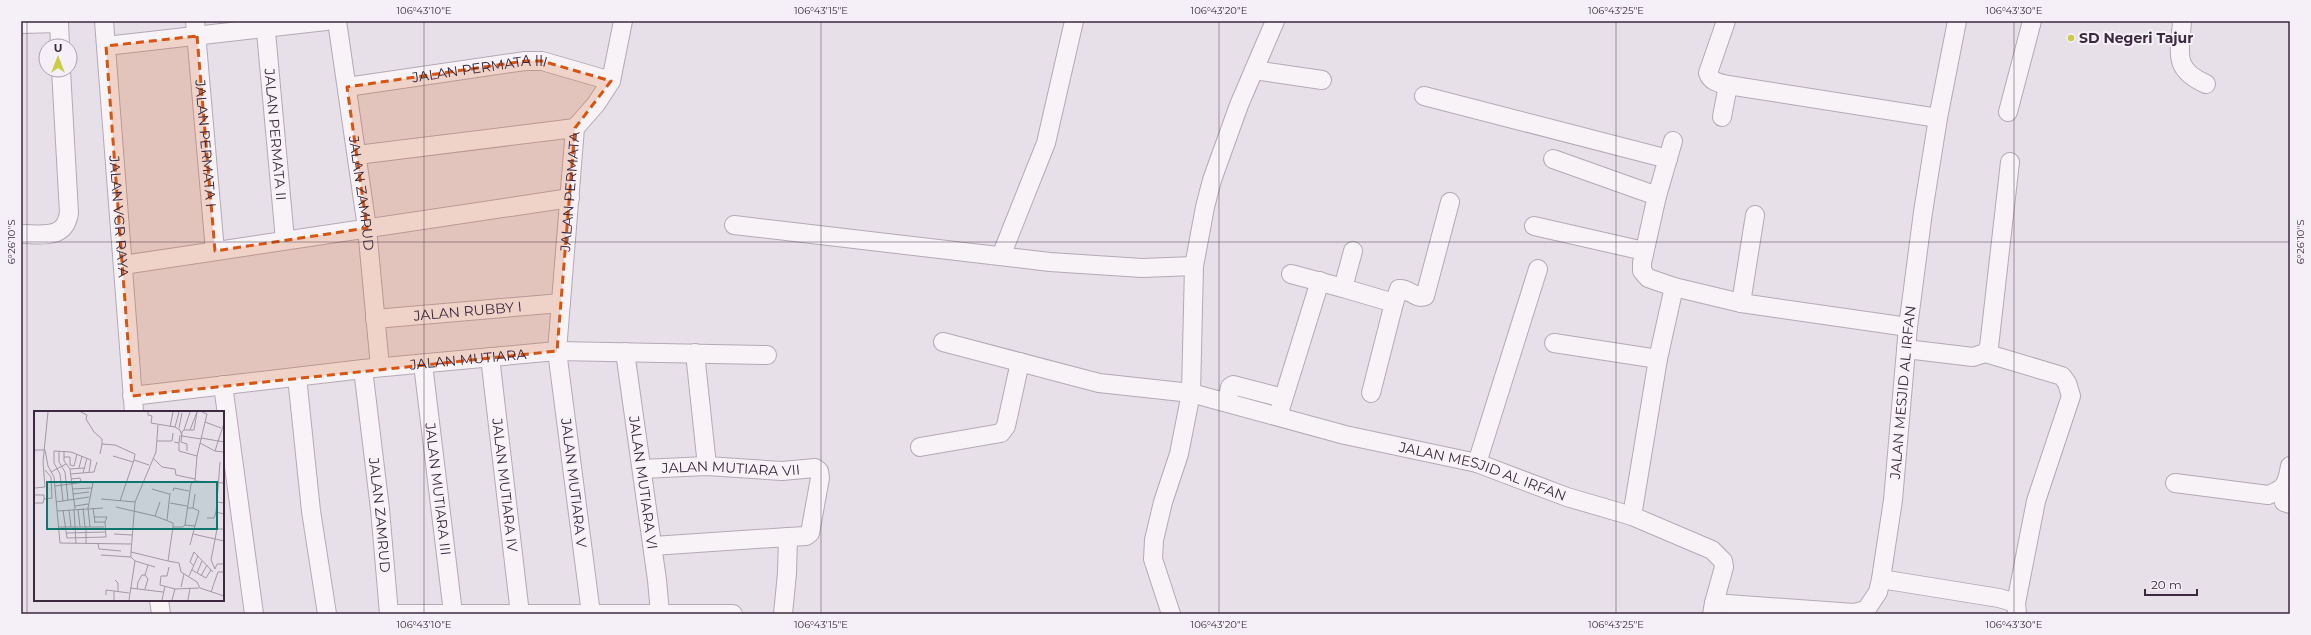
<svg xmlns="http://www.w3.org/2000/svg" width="2311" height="635" font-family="Montserrat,sans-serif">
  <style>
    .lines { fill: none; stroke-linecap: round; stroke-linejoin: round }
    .minor-casing { stroke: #b4a9b6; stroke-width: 20 }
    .minor { stroke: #f7f3f7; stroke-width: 18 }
    .marked { fill: #d75411; fill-opacity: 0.2; stroke: #d75411; stroke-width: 3; stroke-dasharray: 8 5; stroke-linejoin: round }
    .ticks { fill: none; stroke: #3c2940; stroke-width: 1; stroke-opacity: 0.45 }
    .poi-dot { fill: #c9cd46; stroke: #f5f0f7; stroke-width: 1.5 }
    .labels { text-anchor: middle; stroke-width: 4; stroke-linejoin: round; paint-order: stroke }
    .poi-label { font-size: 14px; font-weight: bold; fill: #3c2940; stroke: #f5f0f7; text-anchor: start }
    .street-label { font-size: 14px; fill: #3c2940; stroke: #f5f0f7 }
    .inset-road { fill: none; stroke: #a397a5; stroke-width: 1 }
    .view { fill: #0f766e; fill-opacity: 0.15; stroke: #0f766e; stroke-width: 2 }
    .inset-edge { fill: none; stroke: #3c2940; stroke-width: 2 }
    .neatline { fill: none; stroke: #3c2940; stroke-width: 1.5 }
    .ticks-label { font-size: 10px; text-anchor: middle; fill: #3c2940 }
  </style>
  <rect width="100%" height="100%" fill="#e7e0e9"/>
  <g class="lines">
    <!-- minor casing -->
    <g class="minor-casing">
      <g id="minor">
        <path d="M 59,21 L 60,46"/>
        <path id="s1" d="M 104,21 L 134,412"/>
        <path id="s2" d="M 195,21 L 215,251"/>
        <path id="s3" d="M 265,21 L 285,240"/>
        <path id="s4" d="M 337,21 L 367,228 L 380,367"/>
        <path d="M 1726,21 L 1708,73 C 1711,82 1719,83 1728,85"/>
        <path d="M 2182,21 C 2180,53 2172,69 2206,84"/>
        <path d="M 21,24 L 59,23"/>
        <path d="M 106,46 L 326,21"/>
        <path d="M 1254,70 L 1322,80"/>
        <path id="s5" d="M 347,87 L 525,61 L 542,61 L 611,81"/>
        <path d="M 1424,96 L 1668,159"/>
        <path d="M 2008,112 L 2032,21"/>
        <path d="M 1722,117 L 1728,85 L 1938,118"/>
        <path d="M 357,155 L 575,128"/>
        <path d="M 1553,159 L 1657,196"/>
        <path d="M 734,225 L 1050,262 L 1142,268 L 1194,266"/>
        <path d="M 1534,226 L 1644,251"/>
        <path d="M 21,234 C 42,234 65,240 69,213 L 61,70"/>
        <path d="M 1001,256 L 1046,143 L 1074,21"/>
        <path d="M 123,265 L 570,198"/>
        <path d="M 1291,274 L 1343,288 L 1353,251"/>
        <path d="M 1674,287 L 1741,303 L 1908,327"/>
        <path d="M 1343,288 L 1394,303 L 1371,393"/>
        <path d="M 1394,303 L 1399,289 C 1409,288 1416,300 1425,296 L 1450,202"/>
        <path d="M 1741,303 L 1755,215"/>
        <path id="s6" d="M 375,319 L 561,303"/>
        <path id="s7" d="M 943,342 L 1099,383 L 1191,393 L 1345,435 L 1477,463 L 1567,497 L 1632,516 L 1712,550 L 1723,561 L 1724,567 L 1714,603"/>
        <path d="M 1554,343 L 1658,359"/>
        <path d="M 1906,349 L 1973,357 L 1985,353 L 1989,347 L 2010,162"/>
        <path id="s8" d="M 625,352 L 657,580 L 660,613"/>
        <path d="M 695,353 L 707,466"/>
        <path d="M 1985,353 L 2062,376 L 2067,383 L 2071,396 L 2036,501 L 2016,603"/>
        <path id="s9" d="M 490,357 L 520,614"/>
        <path id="s10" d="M 423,364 L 453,613"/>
        <path id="s11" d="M 363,369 L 380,509 L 389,614"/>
        <path d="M 297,377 L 311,511 L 327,614"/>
        <path d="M 223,385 L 254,614"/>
        <path id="s12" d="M 132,396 L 363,369 L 557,351 L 767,355"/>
        <path d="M 1227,402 L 1230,387 L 1233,385 L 1283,398"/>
        <path d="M 1278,416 L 1320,281"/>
        <path d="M 920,447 L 1001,433 L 1006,426 L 1020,362"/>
        <path d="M 1477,463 L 1538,269"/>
        <path id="s13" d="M 642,469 L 707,466 L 782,471 L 815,468 L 819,471 L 820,478 L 810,533 L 806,536 L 788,537"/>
        <path d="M 2175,483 L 2268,495 C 2285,489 2287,484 2290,466"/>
        <path d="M 2284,502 L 2290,504"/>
        <path d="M 1632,516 L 1658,359 L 1674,287 L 1648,278 L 1642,271 L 1642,263 L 1657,196 L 1673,141"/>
        <path d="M 653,546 L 788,537 L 787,573 L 783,614"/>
        <path d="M 1881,579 L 1999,598 L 2016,603 L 2017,614"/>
        <path d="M 159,600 L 161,614"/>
        <path d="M 396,614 L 585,614"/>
        <path id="s14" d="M 591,614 L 557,351 L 575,128 L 596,104 L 611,81 L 623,21"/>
        <path d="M 599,614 L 733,614"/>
        <path d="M 1171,614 L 1153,559 L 1154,540 L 1163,502 L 1179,454 L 1191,393 L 1194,266 L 1205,207 L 1212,180 L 1239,105 L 1275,21"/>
        <path id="s15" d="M 1712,614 L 1714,603 L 1854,613 L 1866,610 L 1878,592 L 1881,579 L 1893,500 L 1908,327 L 1923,212 L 1938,118 L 1957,21"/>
      </g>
    </g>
    <!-- minor -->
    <use href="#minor" class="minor"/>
  </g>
  <!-- marked area -->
  <path class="marked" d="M 197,36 L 215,251 L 367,228 L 347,87 L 525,61 L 542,61 L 611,81 L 575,128 L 557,351 L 132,396 L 106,46 Z"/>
  <!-- ticks -->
  <path class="ticks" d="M 27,21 L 27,614M 424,21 L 424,614M 821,21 L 821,614M 1219,21 L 1219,614M 1616,21 L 1616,614M 2014,21 L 2014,614M 21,242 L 2290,242"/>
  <!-- markers -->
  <circle class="poi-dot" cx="2071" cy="38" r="4"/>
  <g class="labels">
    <!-- poi labels -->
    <g class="poi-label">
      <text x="2079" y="43">SD Negeri Tajur</text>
    </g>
    <!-- street labels -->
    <g class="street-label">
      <text dy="5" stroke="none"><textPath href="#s5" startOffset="134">JALAN PERMATA III</textPath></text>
      <text dy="5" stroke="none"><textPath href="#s3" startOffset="114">JALAN PERMATA II</textPath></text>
      <text dy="5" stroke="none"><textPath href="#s2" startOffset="123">JALAN PERMATA I</textPath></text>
      <text dy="5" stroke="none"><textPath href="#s14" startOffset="425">JALAN PERMATA</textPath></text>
      <text dy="5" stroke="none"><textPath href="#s4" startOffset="174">JALAN ZAMRUD</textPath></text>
      <text dy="5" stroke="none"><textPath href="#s1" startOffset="196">JALAN VGR RAYA</textPath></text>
      <text dy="5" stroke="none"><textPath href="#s6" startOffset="93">JALAN RUBBY I</textPath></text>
      <text dy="5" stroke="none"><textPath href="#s12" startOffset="338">JALAN MUTIARA</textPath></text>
      <text dy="5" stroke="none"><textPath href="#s15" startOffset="387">JALAN MESJID AL IRFAN</textPath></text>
      <text dy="5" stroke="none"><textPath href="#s13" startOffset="89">JALAN MUTIARA VII</textPath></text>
      <text dy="5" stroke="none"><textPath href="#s7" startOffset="556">JALAN MESJID AL IRFAN</textPath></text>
      <text transform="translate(574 483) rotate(83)" y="5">JALAN MUTIARA V</text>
      <text dy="5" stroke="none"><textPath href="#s8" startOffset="132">JALAN MUTIARA VI</textPath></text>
      <text dy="5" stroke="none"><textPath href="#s9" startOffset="129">JALAN MUTIARA IV</textPath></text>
      <text dy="5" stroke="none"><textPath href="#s10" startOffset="126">JALAN MUTIARA III</textPath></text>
      <text dy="5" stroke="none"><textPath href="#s11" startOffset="147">JALAN ZAMRUD</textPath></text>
    </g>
  </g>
  <!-- overview -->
  <g transform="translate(34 411)">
    <rect width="190" height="190" fill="#e7e0e9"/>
    <path class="inset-road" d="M 47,1 L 53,4 L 52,8 L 60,21 L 68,28 L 68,33M 114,1 L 114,4 L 118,5 L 117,12 L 141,16 L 146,19 L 148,25 L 167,28M 168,1 L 173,3 L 163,45 L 161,70 L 157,73 L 151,114 L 149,116 L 139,116 L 134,150 L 145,152 L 147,161 L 163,171 L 166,177 L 190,185M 171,11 L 187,17M 190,12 L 181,40 L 190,41M 136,16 L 139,1M 141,16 L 145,1M 145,17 L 148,2M 150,19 L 156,1M 156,19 L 163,1M 167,27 L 190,31M 123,30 L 138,30 L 139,22M 140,31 L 145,32 L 146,24M 145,32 L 145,40 L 163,45M 166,32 L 181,40M 11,39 L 14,55 L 20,66 L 26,132 L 97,133M 25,40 L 25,51 L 31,61 L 34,89M 30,40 L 30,50 L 36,58 L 41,98M 153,40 L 153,33 L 147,31 L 148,21 L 150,19 L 160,19 L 163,1M 66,43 L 68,33 L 81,34 L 101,43 L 100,49 L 115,54M 0,45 L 1,39 L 11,39M 79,45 L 99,51M 30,46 L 36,46 L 36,54 L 40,55M 119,47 L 128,56 L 141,58 L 142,64 L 161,68M 186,51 L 183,91 L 190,92M 40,55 L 43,43M 45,57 L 48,45M 36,58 L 51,57M 17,61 L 32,53M 49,62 L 53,47M 36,63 L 60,61 L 63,51M 37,68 L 46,67 L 47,71M 161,70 L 190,72M 21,75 L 51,71 L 59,72 L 54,97 L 56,116M 1,77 L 11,76 L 9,51 L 14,1M 38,78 L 58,77M 118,78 L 135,83M 139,80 L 140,77 L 155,80M 39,83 L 55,81M 0,84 L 10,84 L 10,88M 10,88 L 18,87 L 17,66 L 11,59M 67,88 L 101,91M 29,90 L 26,63 L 20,52 L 20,40 L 37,41 L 57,49 L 55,61M 86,90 L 100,49M 22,91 L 55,86M 183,91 L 182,101 L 190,103M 0,92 L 9,92 L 10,88M 136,92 L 153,95M 41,95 L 54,93M 82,96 L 121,105 L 139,112 L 139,116M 49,97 L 51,116M 59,97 L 61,112M 153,97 L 159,97 L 161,83M 159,97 L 165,100 L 161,115M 40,98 L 42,133M 44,98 L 46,116M 29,99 L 33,127 L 72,126 L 71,111 L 61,111M 35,99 L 37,116M 23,100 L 69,97M 121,105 L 126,91M 60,106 L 73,106 L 71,111M 173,107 L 180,107 L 182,101M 133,109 L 136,82M 151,114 L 161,115 L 156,134M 25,116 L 70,116M 52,116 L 52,133M 190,118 L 183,118 L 177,149 L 181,158 L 183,153 L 190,153M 32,122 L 71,121M 80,123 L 98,124M 159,123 L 190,130M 64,133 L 65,138 L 87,140M 97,141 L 134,150M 67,144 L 97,146M 101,150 L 121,156M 160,155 L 156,151 L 160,141 L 179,161M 135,156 L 133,165 L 127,165 L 126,174 L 141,178M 158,159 L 172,167 L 177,159M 163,162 L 168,150M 155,165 L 164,145M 167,165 L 173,154M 81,169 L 84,172 L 84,180M 147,176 L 150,163M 96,177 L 129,181M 103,178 L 104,171 L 108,164 L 111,164 L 114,154M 111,178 L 114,168 L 111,164M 177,181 L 184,161 L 190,161M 72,184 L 72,179 L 80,180M 80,189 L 80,180 L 95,182M 95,189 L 101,150 L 97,146 L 97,141 L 101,91 L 122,41 L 124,14M 128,189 L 131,175M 138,189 L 141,178 L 165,177M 154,189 L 156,177"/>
    <path class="view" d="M 13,71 L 183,71 L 183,118 L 13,118 Z"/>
    <rect width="190" height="190" class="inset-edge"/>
  </g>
  <!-- border -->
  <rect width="2311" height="635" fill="none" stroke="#f5f0f7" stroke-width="44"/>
  <!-- north arrow -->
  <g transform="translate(58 58)"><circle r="19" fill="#f5f0f7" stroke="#aba0ae"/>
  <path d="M0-3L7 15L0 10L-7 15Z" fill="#c9cd46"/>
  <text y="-6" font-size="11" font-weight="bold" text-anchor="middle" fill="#3c2940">U</text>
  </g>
  <!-- scale -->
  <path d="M2145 589v6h52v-6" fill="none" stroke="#3c2940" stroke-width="2"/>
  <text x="2151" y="589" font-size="12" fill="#3c2940" stroke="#f5f0f7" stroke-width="3" paint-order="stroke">20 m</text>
  <rect x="22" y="22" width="2267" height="591" class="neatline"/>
  <g class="ticks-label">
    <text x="424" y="14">106°43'10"E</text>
    <text x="821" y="14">106°43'15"E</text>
    <text x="1219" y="14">106°43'20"E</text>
    <text x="1616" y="14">106°43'25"E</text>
    <text x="2014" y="14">106°43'30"E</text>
    <text transform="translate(11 242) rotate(-90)" y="4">6°26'10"S</text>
    <text transform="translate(2300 242) rotate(-90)" y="4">6°26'10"S</text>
    <text x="424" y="628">106°43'10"E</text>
    <text x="821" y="628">106°43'15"E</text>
    <text x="1219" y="628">106°43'20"E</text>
    <text x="1616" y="628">106°43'25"E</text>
    <text x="2014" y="628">106°43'30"E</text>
  </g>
</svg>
